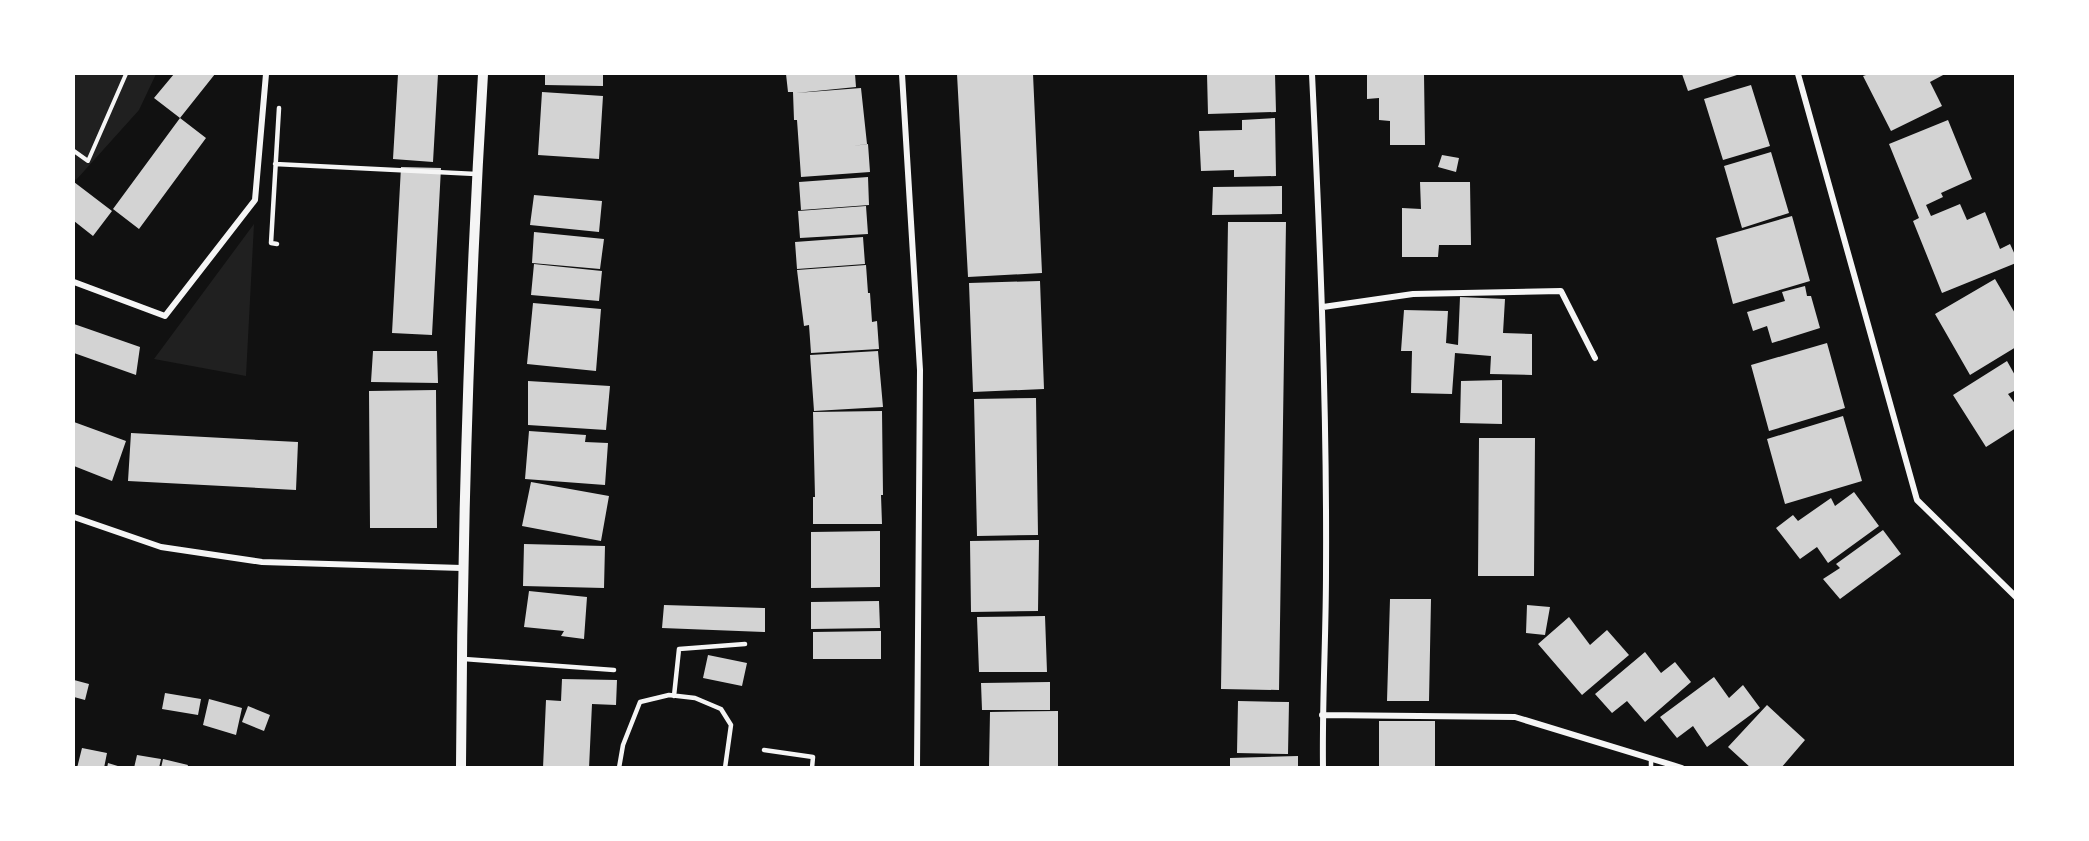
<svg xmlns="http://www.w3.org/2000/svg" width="2089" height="841" font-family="'Sofia Sans Condensed',sans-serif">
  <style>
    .green { fill: #202020 }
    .building { fill: #d3d3d3 }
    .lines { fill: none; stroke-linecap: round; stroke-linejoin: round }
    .path { stroke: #f5f5f5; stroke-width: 4 }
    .service { stroke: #f5f5f5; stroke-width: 4.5 }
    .minor { stroke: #f5f5f5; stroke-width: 6 }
    .tertiary { stroke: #f5f5f5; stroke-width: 10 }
  </style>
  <rect width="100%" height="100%" fill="#111"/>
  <!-- green -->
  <path class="green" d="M 74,74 L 156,74 L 139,110 L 76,180 L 74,178 Z
    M 254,224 L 246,376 L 154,359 Z"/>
  <!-- building -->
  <path class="building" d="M 174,74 L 215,74 L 180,118 L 154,98 Z
    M 398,74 L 438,74 L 433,162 L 393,159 Z
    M 545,74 L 603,74 L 603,86 L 545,85 Z
    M 786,74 L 855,74 L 856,87 L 796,93 L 861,88 L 867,144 L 852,146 L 868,144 L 870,172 L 801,177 L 797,120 L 794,120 L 793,92 L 788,92 Z
    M 957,74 L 1033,74 L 1042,273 L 968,277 Z
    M 1207,74 L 1275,74 L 1276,112 L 1208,114 Z
    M 1367,74 L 1424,74 L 1425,145 L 1390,145 L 1390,121 L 1379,120 L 1379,98 L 1367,99 Z
    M 1682,74 L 1740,74 L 1688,91 Z
    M 1869,74 L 1945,74 L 1930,82 L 1942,106 L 1891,131 L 1863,76 Z
    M 1751,85 L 1770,146 L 1723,160 L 1704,99 Z
    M 542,92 L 603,96 L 599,159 L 538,155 Z
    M 180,118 L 206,138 L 139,229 L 113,209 Z
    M 1275,118 L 1276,176 L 1234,177 L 1234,170 L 1201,171 L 1199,131 L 1242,130 L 1242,120 Z
    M 1948,120 L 1972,179 L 1941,193 L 1943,197 L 1926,205 L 1931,216 L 1960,204 L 1967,220 L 1985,212 L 2000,249 L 2010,244 L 2016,257 L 2016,263 L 1942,293 L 1913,221 L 1919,218 L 1889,144 Z
    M 1771,152 L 1789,213 L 1742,228 L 1724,166 Z
    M 1442,155 L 1459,158 L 1456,172 L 1438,167 Z
    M 401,167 L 441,168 L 432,335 L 392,333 Z
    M 868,177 L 869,205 L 801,210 L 799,182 Z
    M 74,182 L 112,211 L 93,236 L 74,221 Z
    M 1420,182 L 1470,182 L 1471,245 L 1439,245 L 1438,257 L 1402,257 L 1402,208 L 1421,209 Z
    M 1282,186 L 1282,214 L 1212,215 L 1213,187 Z
    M 534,195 L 602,201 L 599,232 L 530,225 Z
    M 866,206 L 868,234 L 800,238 L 798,211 Z
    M 1792,216 L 1810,281 L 1733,304 L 1716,238 Z
    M 1228,222 L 1286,222 L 1279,690 L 1221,689 Z
    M 534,232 L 604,239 L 600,269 L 532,263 Z
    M 863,237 L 865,264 L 797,269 L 795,242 Z
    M 534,264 L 602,271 L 599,301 L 531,295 Z
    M 866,265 L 868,293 L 870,293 L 872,322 L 877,321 L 879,349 L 811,353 L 809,325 L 804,326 L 797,270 Z
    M 1995,279 L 2016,315 L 2016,347 L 1970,375 L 1935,314 Z
    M 1040,281 L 1044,389 L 973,392 L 969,283 Z
    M 1805,286 L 1807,296 L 1811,296 L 1820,328 L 1772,343 L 1767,326 L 1753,331 L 1747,312 L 1785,301 L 1782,292 Z
    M 1460,297 L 1505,299 L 1503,333 L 1532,334 L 1532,375 L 1490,374 L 1491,356 L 1455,353 L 1452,394 L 1411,393 L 1412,351 L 1401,351 L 1404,310 L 1448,311 L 1446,343 L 1458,345 Z
    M 533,303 L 601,309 L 596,371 L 527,364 Z
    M 74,324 L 140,347 L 136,375 L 74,353 Z
    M 1827,343 L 1845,408 L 1769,431 L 1751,365 Z
    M 373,351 L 437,351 L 438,383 L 371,382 Z
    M 878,351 L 883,407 L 814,411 L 810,355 Z
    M 2007,361 L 2016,377 L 2016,390 L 2008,394 L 2016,405 L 2016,428 L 1986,447 L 1953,395 Z
    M 1502,380 L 1502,424 L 1460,423 L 1461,381 Z
    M 528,381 L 610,386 L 606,430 L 528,425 Z
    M 436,390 L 437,528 L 370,528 L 369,391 Z
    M 1036,398 L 1038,535 L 977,536 L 974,399 Z
    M 882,411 L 883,495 L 881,495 L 882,524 L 813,524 L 813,497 L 815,497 L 813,412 Z
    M 1843,416 L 1862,481 L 1785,504 L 1767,439 Z
    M 74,422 L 126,441 L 112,481 L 74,466 Z
    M 529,431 L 586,435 L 585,442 L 608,443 L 605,485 L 525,479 Z
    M 131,433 L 298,442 L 296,490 L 128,481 Z
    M 1479,438 L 1535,438 L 1534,576 L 1478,576 Z
    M 531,482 L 609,496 L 601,541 L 522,526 Z
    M 1854,492 L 1879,526 L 1828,563 L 1817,547 L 1800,559 L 1776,528 L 1793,515 L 1798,521 L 1831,498 L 1835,506 Z
    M 1883,530 L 1901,554 L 1840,599 L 1823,579 L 1840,568 L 1836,564 Z
    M 880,531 L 880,587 L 811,588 L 811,532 Z
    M 1039,540 L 1038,611 L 971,612 L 970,541 Z
    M 524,544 L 605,546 L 604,588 L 523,586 Z
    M 529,591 L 587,597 L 584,639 L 561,636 L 564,631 L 524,627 Z
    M 1390,599 L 1431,599 L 1429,701 L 1387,701 Z
    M 879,601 L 880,628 L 811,629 L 811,602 Z
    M 664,605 L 765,608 L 765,632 L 662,628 Z
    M 1527,605 L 1550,607 L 1545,635 L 1526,633 Z
    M 1045,616 L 1047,672 L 979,672 L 977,617 Z
    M 1569,617 L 1590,645 L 1607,630 L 1629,655 L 1582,695 L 1538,644 Z
    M 881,631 L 881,659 L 813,659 L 813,632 Z
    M 1645,652 L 1661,673 L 1675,662 L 1691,682 L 1645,722 L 1627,701 L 1612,713 L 1595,694 Z
    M 708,655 L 747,663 L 742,686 L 703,678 Z
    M 1714,677 L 1729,698 L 1743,685 L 1760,708 L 1707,747 L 1693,726 L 1677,738 L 1660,717 Z
    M 562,679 L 617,680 L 616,705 L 592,704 L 589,768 L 543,768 L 546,700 L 561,701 Z
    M 74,680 L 89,684 L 85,700 L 74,697 Z
    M 1050,682 L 1050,710 L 982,710 L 981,683 Z
    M 165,693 L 201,699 L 198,715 L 162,709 Z
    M 209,699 L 242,708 L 236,735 L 203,725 Z
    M 1238,701 L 1289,702 L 1288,754 L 1237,753 Z
    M 1767,705 L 1805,740 L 1781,768 L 1751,768 L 1728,747 Z
    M 248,706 L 270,715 L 264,731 L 242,722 Z
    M 1058,711 L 1058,768 L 989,767 L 990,712 Z
    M 1379,721 L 1435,721 L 1435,768 L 1379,768 Z
    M 82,748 L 107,753 L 104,768 L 77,768 Z
    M 137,755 L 161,759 L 159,768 L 134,768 Z
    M 1298,756 L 1298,768 L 1230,768 L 1230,758 Z
    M 163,759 L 188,765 L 187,768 L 161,768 Z
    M 108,763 L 121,767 L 121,768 L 107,768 Z"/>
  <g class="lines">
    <!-- path -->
    <path class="path" d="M 74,151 L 88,161 L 126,74"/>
    <!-- service -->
    <path class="service" d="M 275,164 L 476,174
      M 277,244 L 271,243 L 279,108
      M 464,659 L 614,670
      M 674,696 L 679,649 L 745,644
      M 764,750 L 813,757 L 812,768
      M 1651,759 L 1651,768
      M 619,768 L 623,745 L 640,702 L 669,695 L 695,698 L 721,709 L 731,725 L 725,768"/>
    <!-- minor -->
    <path class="minor" d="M 902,74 L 920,370 L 917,768
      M 1312,74 C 1320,240 1327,406 1326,572 C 1326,637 1322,702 1323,768
      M 1798,74 L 1917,500 L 2016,597
      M 74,282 L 165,316 L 255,200 L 266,74
      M 1323,307 L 1413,294 L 1561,291 L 1595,358
      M 74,517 L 161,547 L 262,562 L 462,568
      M 1322,715 L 1515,717 L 1682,768"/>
    <!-- tertiary -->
    <path class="tertiary" d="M 461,768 C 462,536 469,305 483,74"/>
  </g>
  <!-- border -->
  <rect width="2089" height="841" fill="none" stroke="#ffffff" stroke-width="150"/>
</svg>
